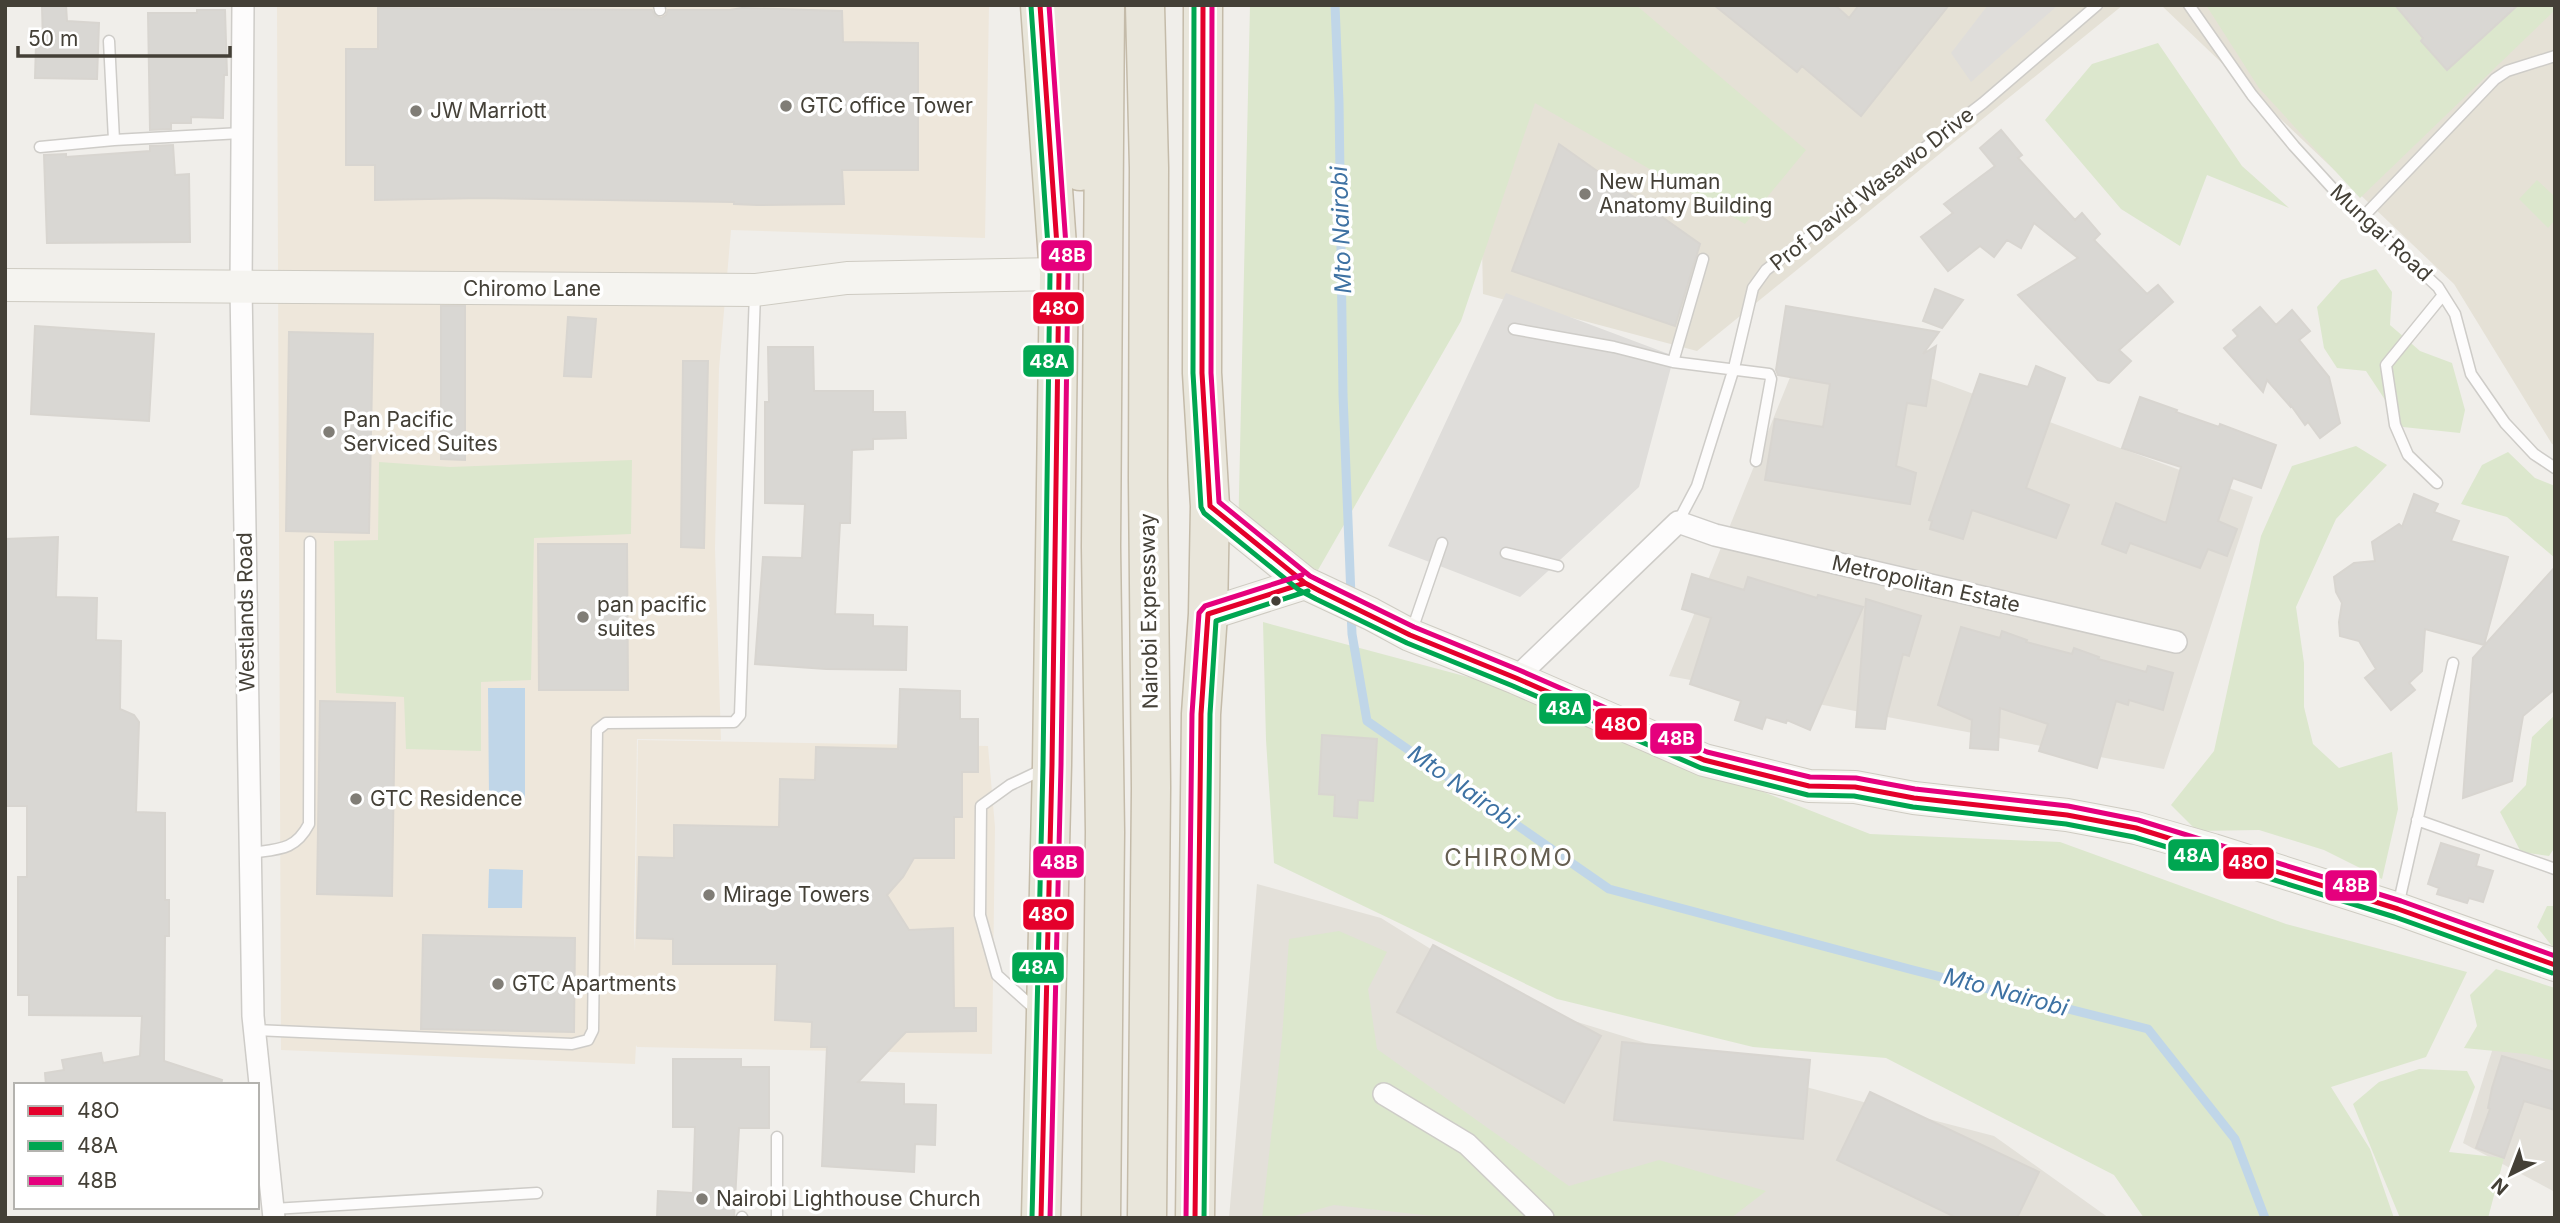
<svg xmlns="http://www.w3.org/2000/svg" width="2560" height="1223" font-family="Inter,sans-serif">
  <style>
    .residential { fill: #e3e0d9 }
    .commercial { fill: #eee7db }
    .education { fill: #e5e1d6 }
    .green { fill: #dce7cd }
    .parking { fill: #dfddda }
    .water { fill: #c0d6e8 }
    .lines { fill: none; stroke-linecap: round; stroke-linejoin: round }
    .stream { stroke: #c0d6e8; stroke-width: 9 }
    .building { fill: #d9d7d3; stroke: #d8d5d0; stroke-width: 2 }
    .lane-casing { stroke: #ceccc8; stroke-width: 13 }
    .street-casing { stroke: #ceccc8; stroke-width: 24 }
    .secondary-casing { stroke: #cecbc2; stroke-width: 34 }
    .highway-casing { stroke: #c4bba9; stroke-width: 41 }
    .lane { stroke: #fdfcfc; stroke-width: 10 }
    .street { stroke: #fdfcfc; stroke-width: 21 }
    .secondary { stroke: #f5f4f0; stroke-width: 32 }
    .highway { stroke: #e9e6db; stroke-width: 38 }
    .bus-1-casing { stroke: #fff; stroke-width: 10 }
    .bus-2-casing { stroke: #fff; stroke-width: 10 }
    .bus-3-casing { stroke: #fff; stroke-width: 10 }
    .bus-1 { stroke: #e4002b; stroke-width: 5 }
    .bus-2 { stroke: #00a651; stroke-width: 5 }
    .bus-3 { stroke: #e5007d; stroke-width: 5 }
    .poi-dot { fill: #807d76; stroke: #fff; stroke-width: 2.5 }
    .bus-dot { fill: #444037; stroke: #fff; stroke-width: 2.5 }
    .labels { text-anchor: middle; stroke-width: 7; stroke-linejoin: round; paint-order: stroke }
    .poi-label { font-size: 21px; fill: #444037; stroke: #fff; text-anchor: start }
    .street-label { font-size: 21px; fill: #444037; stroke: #fff }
    .water-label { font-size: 23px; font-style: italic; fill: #3e72a3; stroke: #fff }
    .quarter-label { font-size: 24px; letter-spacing: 2px; fill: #655e50; stroke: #fff }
    .line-badge { stroke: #fff; stroke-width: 2.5 }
    .badge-label { font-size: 19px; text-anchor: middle; font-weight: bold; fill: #fff }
  </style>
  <rect width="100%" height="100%" fill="#f0eeea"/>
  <!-- residential -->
  <path class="residential" d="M 1808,333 L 2253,497 L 2164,769 L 1669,676 Z
    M 1257,884 L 1381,918 L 1519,1004 L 1691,1057 L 1994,1136 L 2109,1218 L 1229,1218 Z
    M 2510,994 L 2555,1009 L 2555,1192 L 2463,1143 Z"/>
  <!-- commercial -->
  <path class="commercial" d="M 277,5 L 989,5 L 985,238 L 731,230 L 719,369 L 715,549 L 721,740 L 637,739 L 634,931 L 635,952 L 638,740 L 988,746 L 995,827 L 992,1054 L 637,1047 L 636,1045 L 635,1064 L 281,1050 Z"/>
  <!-- education -->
  <path class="education" d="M 1477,5 L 2123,5 L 1697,351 L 1483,294 Z
    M 2161,5 L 2555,5 L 2555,445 L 2552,444 L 2454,284 Z"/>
  <!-- green -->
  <path class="green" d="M 1250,5 L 1636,5 L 1806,150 L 1745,224 L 1535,103 L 1461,321 L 1318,570 L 1238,539 Z
    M 2206,5 L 2555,5 L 2555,10 L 2360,198 L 2259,88 Z
    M 2158,43 L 2242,166 L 2289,208 L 2207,175 L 2180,246 L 2121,209 L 2045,120 L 2092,64 Z
    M 2537,180 L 2555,197 L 2555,220 L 2548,228 L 2519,199 Z
    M 2376,269 L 2392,292 L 2390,325 L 2420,351 L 2452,363 L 2465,410 L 2460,433 L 2403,427 L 2366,371 L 2337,368 L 2324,348 L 2317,307 L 2341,280 Z
    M 2356,446 L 2387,465 L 2336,519 L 2296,607 L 2304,663 L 2304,707 L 2313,744 L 2339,768 L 2392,752 L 2398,809 L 2382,879 L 2324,850 L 2259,830 L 2197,831 L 2171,805 L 2214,751 L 2261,536 L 2292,466 Z
    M 2508,452 L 2535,478 L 2555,486 L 2555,558 L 2507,517 L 2461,504 L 2482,465 Z
    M 632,460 L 631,534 L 534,538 L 531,680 L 481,682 L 481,751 L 406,749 L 404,697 L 336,693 L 334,541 L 378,540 L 379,462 L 450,467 Z
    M 1263,622 L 1483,681 L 1870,834 L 2060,842 L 2286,924 L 2467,972 L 2426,1057 L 2331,1087 L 2370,1149 L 2394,1218 L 2144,1218 L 2114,1175 L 1886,1058 L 1753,1047 L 1557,999 L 1274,863 L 1266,740 Z
    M 2555,715 L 2555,847 L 2549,856 L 2521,852 L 2500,812 L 2526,785 L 2532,737 Z
    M 2547,906 L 2555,906 L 2555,950 L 2537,927 Z
    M 1339,931 L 1387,952 L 1368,989 L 1377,1049 L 1569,1186 L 1659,1160 L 1766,1191 L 1731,1218 L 1450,1218 L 1334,1205 L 1287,1218 L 1262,1218 L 1282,1038 L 1289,939 Z
    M 2496,969 L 2555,988 L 2555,1061 L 2526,1054 L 2464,1048 L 2477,1026 L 2470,995 Z
    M 2419,1069 L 2467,1071 L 2475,1087 L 2449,1152 L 2504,1158 L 2488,1218 L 2400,1218 L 2353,1104 L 2379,1082 Z"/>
  <!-- parking -->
  <path class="parking" d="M 1988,5 L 2058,5 L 1971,82 L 1951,53 Z
    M 1506,293 L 1674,356 L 1639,487 L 1520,597 L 1388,546 Z"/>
  <!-- water -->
  <path class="water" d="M 488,688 L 525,688 L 525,798 L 489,798 Z
    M 489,869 L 523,870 L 522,908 L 488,908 Z"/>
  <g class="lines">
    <!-- stream -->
    <path class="stream" d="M 1335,5 L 1339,102 L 1343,395 L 1351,596
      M 1351,610 L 1352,634 L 1367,721 L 1609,889 L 1913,970 L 2148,1029 L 2235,1139 L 2265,1218"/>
  </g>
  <!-- building -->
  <path class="building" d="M 42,5 L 66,5 L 67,21 L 99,23 L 97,79 L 35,78 L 36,44 L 43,45 Z
    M 1714,5 L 1835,5 L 1849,18 L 1859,5 L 1949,5 L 1861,116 L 1802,66 L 1797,72 Z
    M 2395,5 L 2518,5 L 2447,70 L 2421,41 L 2423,38 Z
    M 378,8 L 652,10 L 655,16 L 661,18 L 666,15 L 668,10 L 730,10 L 742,8 L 842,11 L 843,42 L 918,43 L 918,170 L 842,170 L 844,204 L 757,205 L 734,204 L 734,202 L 482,198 L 375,200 L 375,165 L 346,165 L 346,49 L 378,49 Z
    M 197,10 L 225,10 L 227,75 L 224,75 L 223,118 L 191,117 L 191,123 L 171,123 L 171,129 L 150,130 L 148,13 L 197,13 Z
    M 2001,130 L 2022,155 L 2018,158 L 2075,220 L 2082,213 L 2100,234 L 2094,240 L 2147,294 L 2158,285 L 2173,302 L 2119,350 L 2131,361 L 2109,383 L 2098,380 L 2018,295 L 2078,258 L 2034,223 L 2021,248 L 2007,240 L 1994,257 L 1980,246 L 1948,271 L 1921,237 L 1953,213 L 1944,204 L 1995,166 L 1980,148 Z
    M 1559,144 L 1700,244 L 1675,326 L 1512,271 Z
    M 173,145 L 175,175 L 189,174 L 190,242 L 47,243 L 44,155 L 66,154 L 66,157 L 150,151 L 150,146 Z
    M 1935,289 L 1963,300 L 1942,328 L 1923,321 Z
    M 441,306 L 465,306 L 465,460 L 441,459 Z
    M 1786,306 L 1939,332 L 1923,354 L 1936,346 L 1926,406 L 1907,403 L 1896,466 L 1916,473 L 1910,504 L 1765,480 L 1775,419 L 1823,427 L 1830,384 L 1778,375 L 1776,370 Z
    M 2260,307 L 2276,325 L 2292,310 L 2310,331 L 2299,340 L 2329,377 L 2340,423 L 2320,438 L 2308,422 L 2305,425 L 2290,404 L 2290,406 L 2267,380 L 2263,392 L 2224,348 L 2238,336 L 2233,330 Z
    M 568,317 L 596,319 L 591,377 L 564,376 Z
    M 35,326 L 154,334 L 149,421 L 31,414 Z
    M 289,332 L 373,334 L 369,533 L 286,531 Z
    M 768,347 L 813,347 L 814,391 L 873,391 L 873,412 L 905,412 L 906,438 L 873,439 L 873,449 L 852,450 L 850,523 L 840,523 L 835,614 L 873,615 L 873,626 L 907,627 L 906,670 L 826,669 L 755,664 L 763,557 L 802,558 L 805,504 L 765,503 L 765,402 L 769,402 Z
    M 683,361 L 708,361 L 704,548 L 681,547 Z
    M 2036,366 L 2065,378 L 2026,488 L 2069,505 L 2056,538 L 1972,510 L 1963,539 L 1930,529 L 1932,521 L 1929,520 L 1980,374 L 2028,387 Z
    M 2140,397 L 2177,410 L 2176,412 L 2219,427 L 2220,424 L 2276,445 L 2261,488 L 2233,478 L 2218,521 L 2237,529 L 2227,556 L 2208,549 L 2200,568 L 2130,543 L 2126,553 L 2102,544 L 2116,503 L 2166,523 L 2181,467 L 2122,448 Z
    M 2414,494 L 2438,504 L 2434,512 L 2459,521 L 2451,541 L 2508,557 L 2484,645 L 2425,629 L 2422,671 L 2409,683 L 2415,690 L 2391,710 L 2365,678 L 2376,669 L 2359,641 L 2340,636 L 2339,622 L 2342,603 L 2336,592 L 2334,577 L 2354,563 L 2375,561 L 2372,542 L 2399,524 L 2402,527 Z
    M 58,537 L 56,597 L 97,598 L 96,640 L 121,641 L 120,709 L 134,715 L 139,722 L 136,812 L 165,813 L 165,900 L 169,900 L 169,936 L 165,936 L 164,1061 L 222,1080 L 221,1085 L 46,1085 L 45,1073 L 64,1070 L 62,1060 L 101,1053 L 103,1063 L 140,1056 L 142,1016 L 29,1015 L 29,995 L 18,995 L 18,877 L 27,877 L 27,806 L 5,806 L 5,539 Z
    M 538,544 L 627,544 L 628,690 L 539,690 Z
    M 2555,567 L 2555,689 L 2523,716 L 2512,781 L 2463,798 L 2473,658 Z
    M 1692,574 L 1744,590 L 1748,577 L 1817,598 L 1818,595 L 1863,607 L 1810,730 L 1787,720 L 1786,723 L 1766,717 L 1762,729 L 1735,720 L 1741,701 L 1690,684 L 1711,618 L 1682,609 Z
    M 1866,599 L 1921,616 L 1909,656 L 1903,654 L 1887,715 L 1885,729 L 1856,727 Z
    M 1961,627 L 2000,638 L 2002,631 L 2027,640 L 2026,642 L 2072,654 L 2074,648 L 2099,657 L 2098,659 L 2146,672 L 2148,666 L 2173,673 L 2163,710 L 2129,700 L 2128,705 L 2116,701 L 2097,768 L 2039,751 L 2048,724 L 2000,708 L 1998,750 L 1970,748 L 1972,720 L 1938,705 Z
    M 900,689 L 960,691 L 960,719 L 978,719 L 978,772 L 962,772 L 962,817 L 954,817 L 954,858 L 914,858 L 903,877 L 887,895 L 909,930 L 953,928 L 954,1008 L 976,1008 L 976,1031 L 906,1032 L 858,1082 L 904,1084 L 904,1104 L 936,1105 L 935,1145 L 915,1144 L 914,1172 L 822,1166 L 827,1047 L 811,1047 L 812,1022 L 775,1020 L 777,964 L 673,964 L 673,939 L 637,938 L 639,857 L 674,858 L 674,825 L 779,827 L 780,779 L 815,780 L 816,747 L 898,749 Z
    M 320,701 L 395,703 L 392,896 L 317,894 Z
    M 1322,735 L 1377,739 L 1373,801 L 1358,800 L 1357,818 L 1334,816 L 1335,795 L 1319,794 Z
    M 2441,843 L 2479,855 L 2476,866 L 2493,871 L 2483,902 L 2469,898 L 2467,903 L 2437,894 L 2439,888 L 2428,884 Z
    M 423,935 L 575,938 L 574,1032 L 421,1029 Z
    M 1433,945 L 1601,1036 L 1564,1103 L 1397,1012 Z
    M 1622,1042 L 1810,1060 L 1803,1139 L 1614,1120 Z
    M 2502,1056 L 2555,1072 L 2555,1110 L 2524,1101 L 2504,1158 L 2476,1148 L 2490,1109 L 2488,1108 L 2492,1088 Z
    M 673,1059 L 741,1059 L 741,1067 L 769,1067 L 769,1128 L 739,1128 L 734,1218 L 657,1218 L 658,1191 L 693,1193 L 695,1127 L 673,1127 Z
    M 1870,1092 L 2039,1172 L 2017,1218 L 1957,1218 L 1837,1160 Z"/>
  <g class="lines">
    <!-- lane casing -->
    <g class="lane-casing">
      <path id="lane" d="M 659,5 L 660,10
        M 2189,5 L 2252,95 L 2294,146 L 2335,191 L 2438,287 L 2455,314 L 2471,374 L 2505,423 L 2534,454 L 2555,468
        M 109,41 L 114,140
        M 40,147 L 114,140 L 241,133
        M 2363,217 L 2495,79 L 2507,71 L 2555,56
        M 1514,329 L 1614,347 L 1673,362 L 1769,374 L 1771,379 L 1756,461
        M 1673,362 L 1703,259
        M 2437,483 L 2408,455 L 2395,425 L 2386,365 L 2443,295
        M 1678,522 L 1697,486 L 1734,368 L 1753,288 L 1766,270 L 1983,103 L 2097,5
        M 1506,553 L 1558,566
        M 1411,633 L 1442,543
        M 2417,820 L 2555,869
        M 250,853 C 278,849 295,851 309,824 L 310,542
        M 2398,906 L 2453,663
        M 1036,1010 L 997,975 L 980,915 L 981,806 L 1010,785 L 1046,768
        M 255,1030 L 572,1044 L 588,1040 L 593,1030 L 597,730 L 606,723 L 734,722 L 740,715 L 755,293
        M 777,1137 L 777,1218
        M 273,1209 L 537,1193
        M 742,1218 L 742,1217"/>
    </g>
    <!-- street casing -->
    <g class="street-casing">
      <path id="street" d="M 243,5 L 241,287 L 253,1016 L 274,1218
        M 1516,678 L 1678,522 L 1715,535 L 2176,642
        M 1384,1094 L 1467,1144 L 1543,1218"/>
    </g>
    <!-- secondary casing -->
    <g class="secondary-casing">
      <path id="secondary" d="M 5,285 L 755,290 L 847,278 L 1059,274
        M 1210,506 L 1305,583 L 1371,614 L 1410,635 L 1516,678 L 1704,760 L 1809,786 L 1855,787 L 1914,798 L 2067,815 L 2136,828 L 2213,850 L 2398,909 L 2555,965
        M 1208,614 L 1305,583"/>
    </g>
    <!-- highway casing -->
    <g class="highway-casing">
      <path id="highway" d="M 1040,5 L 1059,274 L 1052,765 L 1041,1218
        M 1070,5 L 1080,171
        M 1145,5 L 1149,168 L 1148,480 L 1151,788 L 1147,1218
        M 1101,1218 L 1105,832 L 1101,547 L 1105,5
        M 1195,1218 L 1201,714 L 1208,614 L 1210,506 L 1202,373 L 1203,5"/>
    </g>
    <!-- lane -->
    <use href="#lane" class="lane"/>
    <!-- street -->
    <use href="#street" class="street"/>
    <!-- secondary -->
    <use href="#secondary" class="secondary"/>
    <!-- highway -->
    <use href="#highway" class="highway"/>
    <!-- bus-1 casing -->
    <g class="bus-1-casing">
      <path id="bus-1" d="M 1040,5 L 1059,274 L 1052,765 L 1041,1218
        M 1203,5 L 1202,373 L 1210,506 L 1305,583 L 1320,591 L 1410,635 L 1516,678 L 1704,760 L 1809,786 L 1855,787 L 1914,798 L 2067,815 L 2136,828 L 2398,909 L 2555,965
        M 1195,1218 L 1201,714 L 1208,614 L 1305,583"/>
    </g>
    <!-- bus-2 casing -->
    <g class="bus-2-casing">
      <path id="bus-2" d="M 1194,5 L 1193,373 L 1201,507 L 1204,513 L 1299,590 L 1316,599 L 1407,643 L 1513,686 L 1701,768 L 1808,795 L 1854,796 L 1913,807 L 2066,824 L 2134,837 L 2395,917 L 2552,973
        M 1031,6 L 1050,274 L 1043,765 L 1032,1218
        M 1204,1218 L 1210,714 L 1216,621 L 1308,591"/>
    </g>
    <!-- bus-3 casing -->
    <g class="bus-3-casing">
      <path id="bus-3" d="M 1049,5 L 1068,274 L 1061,765 L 1050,1218
        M 1212,5 L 1211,373 L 1219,502 L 1310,576 L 1324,583 L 1414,627 L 1519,670 L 1707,752 L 1810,777 L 1856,778 L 1915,789 L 2068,806 L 2138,820 L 2401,901 L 2555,956
        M 1186,1218 L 1192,714 L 1199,613 L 1205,606 L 1302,575"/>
    </g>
    <!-- bus-1 -->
    <use href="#bus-1" class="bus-1"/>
    <!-- bus-2 -->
    <use href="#bus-2" class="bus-2"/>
    <!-- bus-3 -->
    <use href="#bus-3" class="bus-3"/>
  </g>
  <!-- markers -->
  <g class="poi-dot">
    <circle cx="786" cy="106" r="7"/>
    <circle cx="416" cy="111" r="7"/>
    <circle cx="1585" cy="194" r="7"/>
    <circle cx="329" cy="432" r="7"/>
    <circle cx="583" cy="617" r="7"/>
    <circle cx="356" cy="799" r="7"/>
    <circle cx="709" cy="895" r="7"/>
    <circle cx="498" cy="984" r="7"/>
    <circle cx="702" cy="1199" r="7"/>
  </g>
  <circle class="bus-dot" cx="1276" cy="601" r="6"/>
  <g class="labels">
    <!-- poi labels -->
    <g class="poi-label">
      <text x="800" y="113">GTC office Tower</text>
      <text x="430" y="118">JW Marriott</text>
      <text x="1599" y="189">New Human<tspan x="1599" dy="24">Anatomy Building</tspan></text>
      <text x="343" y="427">Pan Pacific<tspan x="343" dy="24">Serviced Suites</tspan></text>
      <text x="597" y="612">pan pacific<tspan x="597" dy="24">suites</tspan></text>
      <text x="370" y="806">GTC Residence</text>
      <text x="723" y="902">Mirage Towers</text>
      <text x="512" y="991">GTC Apartments</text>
      <text x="716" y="1206">Nairobi Lighthouse Church</text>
    </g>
    <!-- street labels -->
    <g class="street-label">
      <text transform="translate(1872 189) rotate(-38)" y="7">Prof David Wasawo Drive</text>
      <text transform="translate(2381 233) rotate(43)" y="7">Mungai Road</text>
      <text x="532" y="296">Chiromo Lane</text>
      <text transform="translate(1926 584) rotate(13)" y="7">Metropolitan Estate</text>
      <text transform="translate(1149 611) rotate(-91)" y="7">Nairobi Expressway</text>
      <text transform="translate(246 612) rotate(-91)" y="7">Westlands Road</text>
    </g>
    <!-- water labels -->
    <g class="water-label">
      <text transform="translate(1341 230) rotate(-92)" y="8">Mto Nairobi</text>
      <text transform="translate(1463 787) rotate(35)" y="8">Mto Nairobi</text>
      <text transform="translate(2006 992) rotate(15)" y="8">Mto Nairobi</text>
    </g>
    <!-- quarter labels -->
    <g class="quarter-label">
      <text x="1509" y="866">CHIROMO</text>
    </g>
  </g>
  <g class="line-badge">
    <rect x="1040" y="239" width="53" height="33" rx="7" fill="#e5007d"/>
    <rect x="1032" y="291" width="53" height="34" rx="7" fill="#e4002b"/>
    <rect x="1022" y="344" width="53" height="34" rx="7" fill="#00a651"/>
    <rect x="1538" y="692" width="54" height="33" rx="7" fill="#00a651"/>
    <rect x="1594" y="707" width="54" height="34" rx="7" fill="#e4002b"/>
    <rect x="1649" y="722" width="54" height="33" rx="7" fill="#e5007d"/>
    <rect x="2167" y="838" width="53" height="34" rx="7" fill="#00a651"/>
    <rect x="1032" y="845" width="53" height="34" rx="7" fill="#e5007d"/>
    <rect x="2222" y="846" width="53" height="34" rx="7" fill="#e4002b"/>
    <rect x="2324" y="869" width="54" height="33" rx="7" fill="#e5007d"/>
    <rect x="1022" y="898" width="53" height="33" rx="7" fill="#e4002b"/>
    <rect x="1011" y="951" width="54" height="33" rx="7" fill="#00a651"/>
  </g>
  <g class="badge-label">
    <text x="1067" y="262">48B</text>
    <text x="1059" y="315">48O</text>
    <text x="1049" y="368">48A</text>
    <text x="1565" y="715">48A</text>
    <text x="1621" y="731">48O</text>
    <text x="1676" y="745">48B</text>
    <text x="2193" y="862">48A</text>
    <text x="1059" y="869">48B</text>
    <text x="2248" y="869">48O</text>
    <text x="2351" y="892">48B</text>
    <text x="1048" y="921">48O</text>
    <text x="1038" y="974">48A</text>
  </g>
  <!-- border -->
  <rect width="2560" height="1223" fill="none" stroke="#444037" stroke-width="14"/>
  <!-- legend -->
  <rect x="14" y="1083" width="245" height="126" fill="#ffffff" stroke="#b4b3af" stroke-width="2"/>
  <rect x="28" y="1106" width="35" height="10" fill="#e4002b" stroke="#b4b3af" stroke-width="2"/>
  <text x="77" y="1118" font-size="21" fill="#444037">48O</text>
  <rect x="28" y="1141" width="35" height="10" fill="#00a651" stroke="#b4b3af" stroke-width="2"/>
  <text x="77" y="1153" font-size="21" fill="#444037">48A</text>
  <rect x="28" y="1176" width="35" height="10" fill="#e5007d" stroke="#b4b3af" stroke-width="2"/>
  <text x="77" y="1188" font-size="21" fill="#444037">48B</text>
  <!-- north arrow -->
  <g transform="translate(2511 1174) rotate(222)" stroke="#ffffff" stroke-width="5" paint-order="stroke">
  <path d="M0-5L12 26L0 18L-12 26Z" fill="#444037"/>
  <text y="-10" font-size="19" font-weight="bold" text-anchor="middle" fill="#444037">N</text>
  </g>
  <!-- scale -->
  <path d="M18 46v10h212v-10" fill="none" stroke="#444037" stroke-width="3.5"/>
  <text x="28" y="46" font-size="21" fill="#444037" stroke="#ffffff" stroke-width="5" paint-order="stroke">50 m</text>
</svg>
